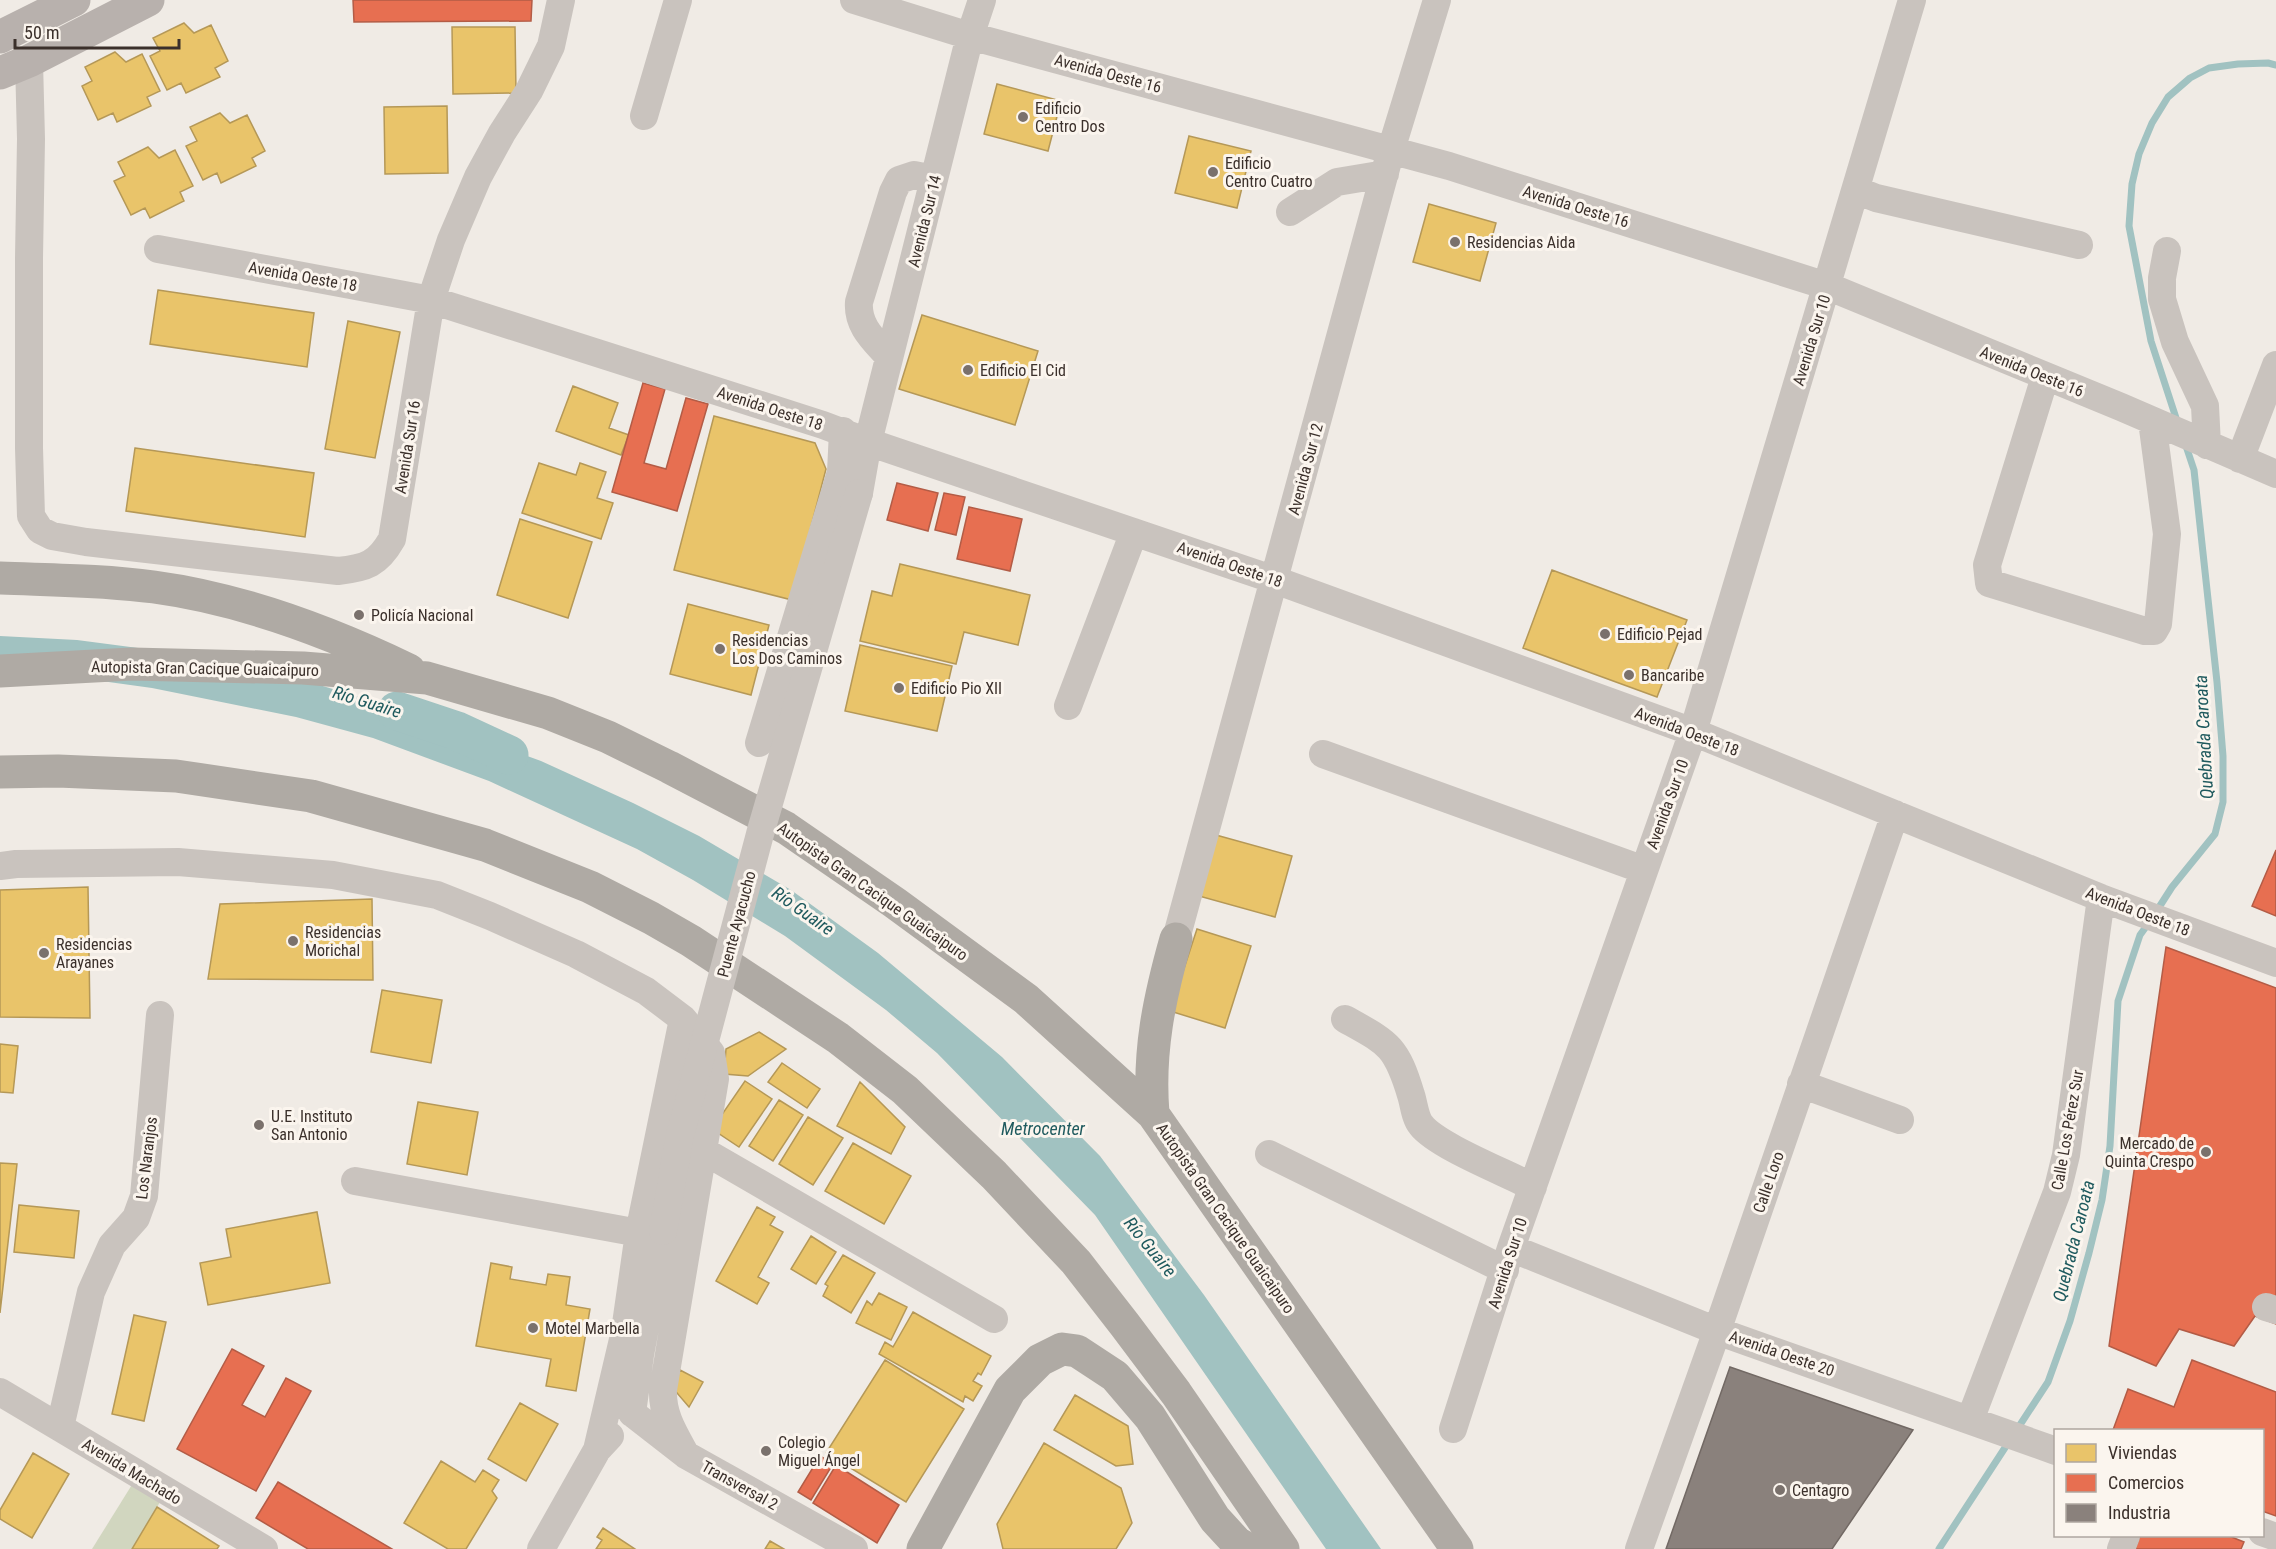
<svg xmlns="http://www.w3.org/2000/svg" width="2276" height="1549" font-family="'Roboto Condensed',sans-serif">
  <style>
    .green { fill: #d1d6bf }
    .water { fill: #a1c2c1 }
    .homes { fill: #e9c46a; stroke: #b59857; stroke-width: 1.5 }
    .shops { fill: #e76f51; stroke: #b35c46; stroke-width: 1.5 }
    .industry { fill: #8a817c; stroke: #726964; stroke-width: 1.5 }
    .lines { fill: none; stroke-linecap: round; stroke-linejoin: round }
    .stream { stroke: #a1c2c1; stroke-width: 7 }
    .river { stroke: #a1c2c1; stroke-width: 39 }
    .minor { stroke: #c9c3be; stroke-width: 28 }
    .major { stroke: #b8b1ad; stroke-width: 33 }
    .highway { stroke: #afaaa4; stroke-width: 33 }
    .minor-bridge { stroke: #c9c3be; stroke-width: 28 }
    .poi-dot { fill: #7a716c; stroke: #fbf5ee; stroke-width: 2 }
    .labels { text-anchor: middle; stroke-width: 6; stroke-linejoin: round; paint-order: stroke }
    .street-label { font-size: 16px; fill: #3b302b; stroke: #fbf5ee }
    .poi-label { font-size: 16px; fill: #3b302b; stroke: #fbf5ee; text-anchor: start }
    .water-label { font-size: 18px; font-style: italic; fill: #1f5a5e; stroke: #fbf5ee }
  </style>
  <rect width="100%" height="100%" fill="#f0ebe5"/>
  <!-- green -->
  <path class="green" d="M 138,1475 L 166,1492 L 132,1549 L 92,1549 Z"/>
  <!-- water -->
  <path class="water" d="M 0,636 L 77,640 L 161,651 L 293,677 L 389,706 L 541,761 L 633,803 L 699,836 L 791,890 L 878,953 L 1002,1057 L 1100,1156 L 1204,1295 L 1381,1549 L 1326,1549 L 1095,1215 L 937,1053 L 886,1010 L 785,936 L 693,880 L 637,849 L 489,781 L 373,738 L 296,717 L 152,688 L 0,667 Z"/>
  <!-- homes -->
  <path class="homes" d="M 184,23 L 194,33 L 211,25 L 228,61 L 215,68 L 220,77 L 186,93 L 181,83 L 167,90 L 150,56 L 160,51 L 153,38 Z
    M 452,27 L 515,27 L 516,93 L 453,94 Z
    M 115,52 L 126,62 L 142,54 L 160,91 L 147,97 L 151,106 L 117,122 L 113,113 L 98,120 L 82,86 L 92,81 L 85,67 Z
    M 997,84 L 1061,101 L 1048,151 L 984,134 Z
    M 447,106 L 448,173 L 385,174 L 384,107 Z
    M 220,113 L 230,123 L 247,115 L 265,151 L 252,158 L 256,166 L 221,183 L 217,173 L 203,180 L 186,146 L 197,141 L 190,127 Z
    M 1189,136 L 1251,151 L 1237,208 L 1175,193 Z
    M 148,147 L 159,158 L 175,150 L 193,186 L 180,192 L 184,201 L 150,218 L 145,208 L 131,215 L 114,181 L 125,176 L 118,162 Z
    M 1429,204 L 1496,223 L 1480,281 L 1413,262 Z
    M 158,290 L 314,313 L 307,367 L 150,344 Z
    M 922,315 L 1038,351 L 1015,425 L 899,389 Z
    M 348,321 L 400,332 L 375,458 L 325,449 Z
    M 573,386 L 618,403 L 609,428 L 629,435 L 621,455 L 556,431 Z
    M 714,416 L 815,443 L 826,469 L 792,600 L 674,570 Z
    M 135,448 L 314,473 L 305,537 L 126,511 Z
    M 539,463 L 576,475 L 580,463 L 606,472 L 597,498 L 613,503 L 601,539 L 522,513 Z
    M 520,519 L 592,542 L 568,618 L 497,595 Z
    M 900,564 L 1030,595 L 1018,645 L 964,632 L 956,664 L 860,641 L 872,591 L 892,596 Z
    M 1552,570 L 1687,620 L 1657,697 L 1523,648 Z
    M 688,604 L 769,625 L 751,695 L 670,674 Z
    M 860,645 L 952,666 L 937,731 L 845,711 Z
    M 1216,835 L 1292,856 L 1275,917 L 1199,896 Z
    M 88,887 L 90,1018 L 0,1017 L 0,890 Z
    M 372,899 L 373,980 L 208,979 L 220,904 Z
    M 1197,929 L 1251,946 L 1225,1028 L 1170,1011 Z
    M 382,990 L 442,1000 L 431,1063 L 371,1052 Z
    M 759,1032 L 786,1049 L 748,1076 L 724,1074 L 726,1049 Z
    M 0,1044 L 18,1046 L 13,1093 L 0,1092 Z
    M 782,1063 L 820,1089 L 807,1108 L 768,1082 Z
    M 745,1081 L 772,1099 L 739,1147 L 712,1129 Z
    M 860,1082 L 905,1127 L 891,1154 L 837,1126 Z
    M 779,1100 L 803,1115 L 773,1161 L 749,1146 Z
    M 418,1102 L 478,1112 L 467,1175 L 407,1164 Z
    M 808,1117 L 843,1138 L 813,1185 L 779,1164 Z
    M 853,1143 L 911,1176 L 884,1224 L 825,1191 Z
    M 0,1163 L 17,1164 L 0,1313 Z
    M 19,1205 L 79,1211 L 74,1258 L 14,1252 Z
    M 757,1207 L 775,1217 L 770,1225 L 783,1232 L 758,1277 L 769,1283 L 757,1304 L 716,1281 Z
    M 317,1212 L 330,1283 L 208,1305 L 200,1263 L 231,1257 L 226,1229 Z
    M 811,1236 L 836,1252 L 816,1284 L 791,1269 Z
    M 843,1255 L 875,1273 L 851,1313 L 823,1296 L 828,1286 L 825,1284 Z
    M 491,1263 L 512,1267 L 510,1279 L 546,1285 L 548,1274 L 570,1277 L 566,1305 L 590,1309 L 576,1391 L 546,1386 L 551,1359 L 476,1346 Z
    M 879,1293 L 907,1307 L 891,1340 L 856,1323 L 867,1301 L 872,1305 Z
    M 913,1312 L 991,1356 L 981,1375 L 978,1373 L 973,1381 L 982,1386 L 973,1401 L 965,1396 L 963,1402 L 879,1354 L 885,1342 L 893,1347 Z
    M 134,1315 L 166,1322 L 144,1421 L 112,1414 Z
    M 885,1360 L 964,1409 L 906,1502 L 826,1453 Z
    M 680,1370 L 703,1382 L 689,1407 L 671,1386 Z
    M 1075,1395 L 1128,1426 L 1133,1464 L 1116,1466 L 1054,1430 Z
    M 520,1403 L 558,1424 L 526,1481 L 488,1459 Z
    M 1044,1443 L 1121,1488 L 1132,1523 L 1116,1549 L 1003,1549 L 997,1524 Z
    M 33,1453 L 69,1474 L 32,1538 L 0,1519 L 0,1510 Z
    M 441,1461 L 475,1482 L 483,1470 L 499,1480 L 492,1491 L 497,1498 L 466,1549 L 448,1549 L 404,1523 Z
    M 157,1507 L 219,1546 L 217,1549 L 132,1549 Z
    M 603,1528 L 635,1549 L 596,1549 L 602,1540 L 597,1537 Z
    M 770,1541 L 784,1549 L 765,1549 Z"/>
  <!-- shops -->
  <path class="shops" d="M 353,0 L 532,0 L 531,21 L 354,22 Z
    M 643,383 L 665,389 L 644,463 L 666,469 L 686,398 L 708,404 L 677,511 L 612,492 Z
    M 897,483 L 938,493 L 928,531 L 887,520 Z
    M 944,493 L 965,497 L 956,535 L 935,530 Z
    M 969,507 L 1022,519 L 1010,571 L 957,559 Z
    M 2276,850 L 2276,916 L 2252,906 Z
    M 2166,947 L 2276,988 L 2276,1324 L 2255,1316 L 2234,1346 L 2179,1329 L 2156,1366 L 2109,1346 Z
    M 232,1349 L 264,1366 L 242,1405 L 265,1417 L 286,1378 L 311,1391 L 256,1491 L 177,1449 Z
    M 2192,1360 L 2276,1392 L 2276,1516 L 2262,1511 L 2262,1430 L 2113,1430 L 2128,1389 L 2174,1407 Z
    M 820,1456 L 833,1464 L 811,1500 L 798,1492 Z
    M 836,1465 L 899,1505 L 877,1543 L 813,1503 Z
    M 278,1482 L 392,1549 L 308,1549 L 256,1518 Z
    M 2140,1536 L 2229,1536 L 2244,1542 L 2241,1549 L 2135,1549 Z"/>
  <!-- industry -->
  <path class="industry" d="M 1730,1367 L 1913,1430 L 1832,1549 L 1666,1549 Z"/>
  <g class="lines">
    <!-- stream -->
    <path class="stream" d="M 2177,421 L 2151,341 L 2129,226 L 2132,184 L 2139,154 L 2152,123 L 2168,97 L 2190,78 L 2209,68 L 2238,64 L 2268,63 L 2276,65
      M 2156,912 L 2172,887 L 2215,834 L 2223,802 L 2223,756 L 2217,682 L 2194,470 L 2185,443
      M 2016,1431 L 2048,1382 L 2070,1321 L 2089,1253 L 2102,1200 L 2110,1146 L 2118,1001 L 2140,935 L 2148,924
      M 1939,1549 L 2010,1440"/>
    <!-- river -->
    <path class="river" d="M 397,711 L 457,731 L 509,755"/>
    <!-- minor -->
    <path class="minor" d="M 854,0 L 970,36 L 1449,166 L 1827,286 L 2121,407 L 2276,474
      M 29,61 L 31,139 L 29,258 L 29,448 L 31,516 L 40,530 L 52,536 L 86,542 L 338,571 C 366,568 378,564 392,539 L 431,300 L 451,240 L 478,177 L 502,133 L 529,91 L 551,46 L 561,0
      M 644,116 L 678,0
      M 1856,190 L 1876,198 L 2079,245
      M 1290,212 L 1337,182 L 1385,174
      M 158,249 L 431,300 L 823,425 L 868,442 L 1275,580 L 1693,732 L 2101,898 L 2276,963
      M 2167,251 L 2162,278 L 2162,299 L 2175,342 L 2205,406 L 2207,445
      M 889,357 C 874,340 857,326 859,302 L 893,192 L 899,180 L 914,175 L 934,179
      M 2045,377 L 1987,565 L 1989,583 L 2145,631 L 2154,631 L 2158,624 L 2167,534 L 2152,421
      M 2240,459 L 2276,365
      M 859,493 L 868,442 L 970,36 L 982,0
      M 1068,706 L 1134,532
      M 759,743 L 841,472 L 843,431
      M 1323,754 L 1644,870
      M 0,866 L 16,864 L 178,862 L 333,875 L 437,895 L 490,916 L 576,954 L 646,991 L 683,1019 L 711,1053 L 715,1079 L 663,1390 C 662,1415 674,1433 686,1455
      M 1176,939 L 1391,150 L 1437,0
      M 1345,1019 C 1388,1043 1396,1045 1411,1095 C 1414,1104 1415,1118 1421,1125 C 1437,1146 1507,1173 1533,1187
      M 1801,1084 L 1900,1120
      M 687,1143 L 702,1150 L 994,1319
      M 1269,1154 L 1505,1270
      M 355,1181 L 639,1233
      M 1511,1248 L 1717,1331 L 2056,1451
      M 2266,1307 L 2276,1310
      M 0,1392 L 264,1549
      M 632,1413 L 686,1455 L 854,1549
      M 632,1413 L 640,1355 L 663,1231
      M 1970,1420 L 2057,1192 L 2066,1155 L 2101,898
      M 60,1427 L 91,1292 L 112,1245 L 136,1218 L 144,1196 L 160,1015
      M 1453,1429 L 1511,1248 L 1693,732 L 1912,0
      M 597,1450 L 625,1331 L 639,1233 L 683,1019
      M 2262,1532 L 2276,1537
      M 541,1549 L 597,1450 L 610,1436
      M 1639,1549 L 1717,1331 L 1895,814
      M 2121,1549 L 2126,1536"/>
    <!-- major -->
    <path class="major" d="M 0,37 L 74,0
      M 0,73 L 29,61 L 148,0"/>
    <!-- highway -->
    <path class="highway" d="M 0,578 C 51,580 103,580 154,587 C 243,599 328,631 409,670
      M 0,671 L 132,664 L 303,668 L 427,678 L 548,713 L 608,737 L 669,767 L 786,828 L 895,903 L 1026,999 L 1153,1114 L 1457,1549
      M 0,772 L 58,771 L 176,776 L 311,796 L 485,845 L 590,887 L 651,918 L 691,941 L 838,1038 L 905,1090 L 994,1175 L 1076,1262 L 1125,1325 L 1176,1393 L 1283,1549
      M 1153,1114 C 1148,1052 1159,999 1176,939
      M 923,1549 L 1010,1390 L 1040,1360 L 1062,1349 L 1077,1351 L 1115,1376 L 1150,1417 L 1215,1519 L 1237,1543 L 1248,1549"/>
    <!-- minor-bridge -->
    <path class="minor-bridge" d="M 663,1231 L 680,1135 L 760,834 L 859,493"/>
  </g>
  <!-- markers -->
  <g class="poi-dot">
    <circle cx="1023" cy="117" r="6"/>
    <circle cx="1213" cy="172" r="6"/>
    <circle cx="1455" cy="242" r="6"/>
    <circle cx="968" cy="370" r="6"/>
    <circle cx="359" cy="615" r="6"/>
    <circle cx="1605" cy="634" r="6"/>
    <circle cx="720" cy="649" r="6"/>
    <circle cx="1629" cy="675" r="6"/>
    <circle cx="899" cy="688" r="6"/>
    <circle cx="293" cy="941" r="6"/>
    <circle cx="44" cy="953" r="6"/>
    <circle cx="259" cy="1125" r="6"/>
    <circle cx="2206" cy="1152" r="6"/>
    <circle cx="533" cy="1328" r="6"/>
    <circle cx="766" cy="1451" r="6"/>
    <circle cx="1780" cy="1490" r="6"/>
  </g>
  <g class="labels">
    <!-- street labels -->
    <g class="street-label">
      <text transform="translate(1108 73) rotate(15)" y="6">Avenida Oeste 16</text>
      <text transform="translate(1576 206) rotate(17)" y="6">Avenida Oeste 16</text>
      <text transform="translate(924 221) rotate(-76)" y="6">Avenida Sur 14</text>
      <text transform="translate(303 276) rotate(10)" y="6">Avenida Oeste 18</text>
      <text transform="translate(1811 340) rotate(-73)" y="6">Avenida Sur 10</text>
      <text transform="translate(2032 371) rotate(22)" y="6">Avenida Oeste 16</text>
      <text transform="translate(770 408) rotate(18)" y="6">Avenida Oeste 18</text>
      <text transform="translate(407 447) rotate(-81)" y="6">Avenida Sur 16</text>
      <text transform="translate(1305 469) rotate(-75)" y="6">Avenida Sur 12</text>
      <text transform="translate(1230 564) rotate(19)" y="6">Avenida Oeste 18</text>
      <text transform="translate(205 668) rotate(1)" y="6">Autopista Gran Cacique Guaicaipuro</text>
      <text transform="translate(1687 731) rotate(21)" y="6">Avenida Oeste 18</text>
      <text transform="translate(1667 804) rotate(-70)" y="6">Avenida Sur 10</text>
      <text transform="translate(873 891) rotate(35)" y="6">Autopista Gran Cacique Guaicaipuro</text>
      <text transform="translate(2138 911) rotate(21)" y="6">Avenida Oeste 18</text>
      <text transform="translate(736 924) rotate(-75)" y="6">Puente Ayacucho</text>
      <text transform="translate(2067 1130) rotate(-80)" y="6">Calle Los Pérez Sur</text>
      <text transform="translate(146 1158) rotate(-83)" y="6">Los Naranjos</text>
      <text transform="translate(1768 1182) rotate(-71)" y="6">Calle Loro</text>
      <text transform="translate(1226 1218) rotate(55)" y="6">Autopista Gran Cacique Guaicaipuro</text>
      <text transform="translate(1507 1263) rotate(-72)" y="6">Avenida Sur 10</text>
      <text transform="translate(1782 1353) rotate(19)" y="6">Avenida Oeste 20</text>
      <text transform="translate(132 1471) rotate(31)" y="6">Avenida Machado</text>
      <text transform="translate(740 1485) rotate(29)" y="6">Transversal 2</text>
    </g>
    <!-- poi labels -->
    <g class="poi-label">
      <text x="1035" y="114">Edificio<tspan x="1035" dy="18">Centro Dos</tspan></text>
      <text x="1225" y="169">Edificio<tspan x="1225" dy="18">Centro Cuatro</tspan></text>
      <text x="1467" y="248">Residencias Aida</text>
      <text x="980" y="376">Edificio El Cid</text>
      <text x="371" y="621">Policía Nacional</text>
      <text x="1617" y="640">Edificio Pejad</text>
      <text x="732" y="646">Residencias<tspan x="732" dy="18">Los Dos Caminos</tspan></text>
      <text x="1641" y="681">Bancaribe</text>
      <text x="911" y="694">Edificio Pio XII</text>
      <text x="305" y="938">Residencias<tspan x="305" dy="18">Morichal</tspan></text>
      <text x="56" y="950">Residencias<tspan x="56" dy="18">Arayanes</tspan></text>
      <text x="271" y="1122">U.E. Instituto<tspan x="271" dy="18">San Antonio</tspan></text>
      <text x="2194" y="1149" text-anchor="end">Mercado de<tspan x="2194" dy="18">Quinta Crespo</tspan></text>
      <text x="545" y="1334">Motel Marbella</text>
      <text x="778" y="1448">Colegio<tspan x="778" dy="18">Miguel Ángel</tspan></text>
      <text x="1792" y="1496">Centagro</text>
    </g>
    <!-- water labels -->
    <g class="water-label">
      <text transform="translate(367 702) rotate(17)" y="6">Río Guaire</text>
      <text transform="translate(2204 737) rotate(-93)" y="6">Quebrada Caroata</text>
      <text transform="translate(803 911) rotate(35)" y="6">Río Guaire</text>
      <text x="1043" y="1135">Metrocenter</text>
      <text transform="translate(2074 1241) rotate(-76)" y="6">Quebrada Caroata</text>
      <text transform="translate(1150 1247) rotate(51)" y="6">Río Guaire</text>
    </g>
  </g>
  <!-- legend -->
  <rect x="2054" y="1429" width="210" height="108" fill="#fbf5ee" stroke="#aea6a0" stroke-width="1.5"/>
  <rect x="2066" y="1444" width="30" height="18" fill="#e9c46a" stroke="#aea6a0" stroke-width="1.5"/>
  <text x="2108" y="1459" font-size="18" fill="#3b302b">Viviendas</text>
  <rect x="2066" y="1474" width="30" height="18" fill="#e76f51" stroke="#aea6a0" stroke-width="1.5"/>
  <text x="2108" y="1489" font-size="18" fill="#3b302b">Comercios</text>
  <rect x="2066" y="1504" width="30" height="18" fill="#8a817c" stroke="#aea6a0" stroke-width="1.5"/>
  <text x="2108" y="1519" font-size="18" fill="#3b302b">Industria</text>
  <!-- scale -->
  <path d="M15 39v9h164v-9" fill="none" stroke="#3b302b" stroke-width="3"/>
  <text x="24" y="39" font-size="18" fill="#3b302b" stroke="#fbf5ee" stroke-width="4.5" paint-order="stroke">50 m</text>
</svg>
